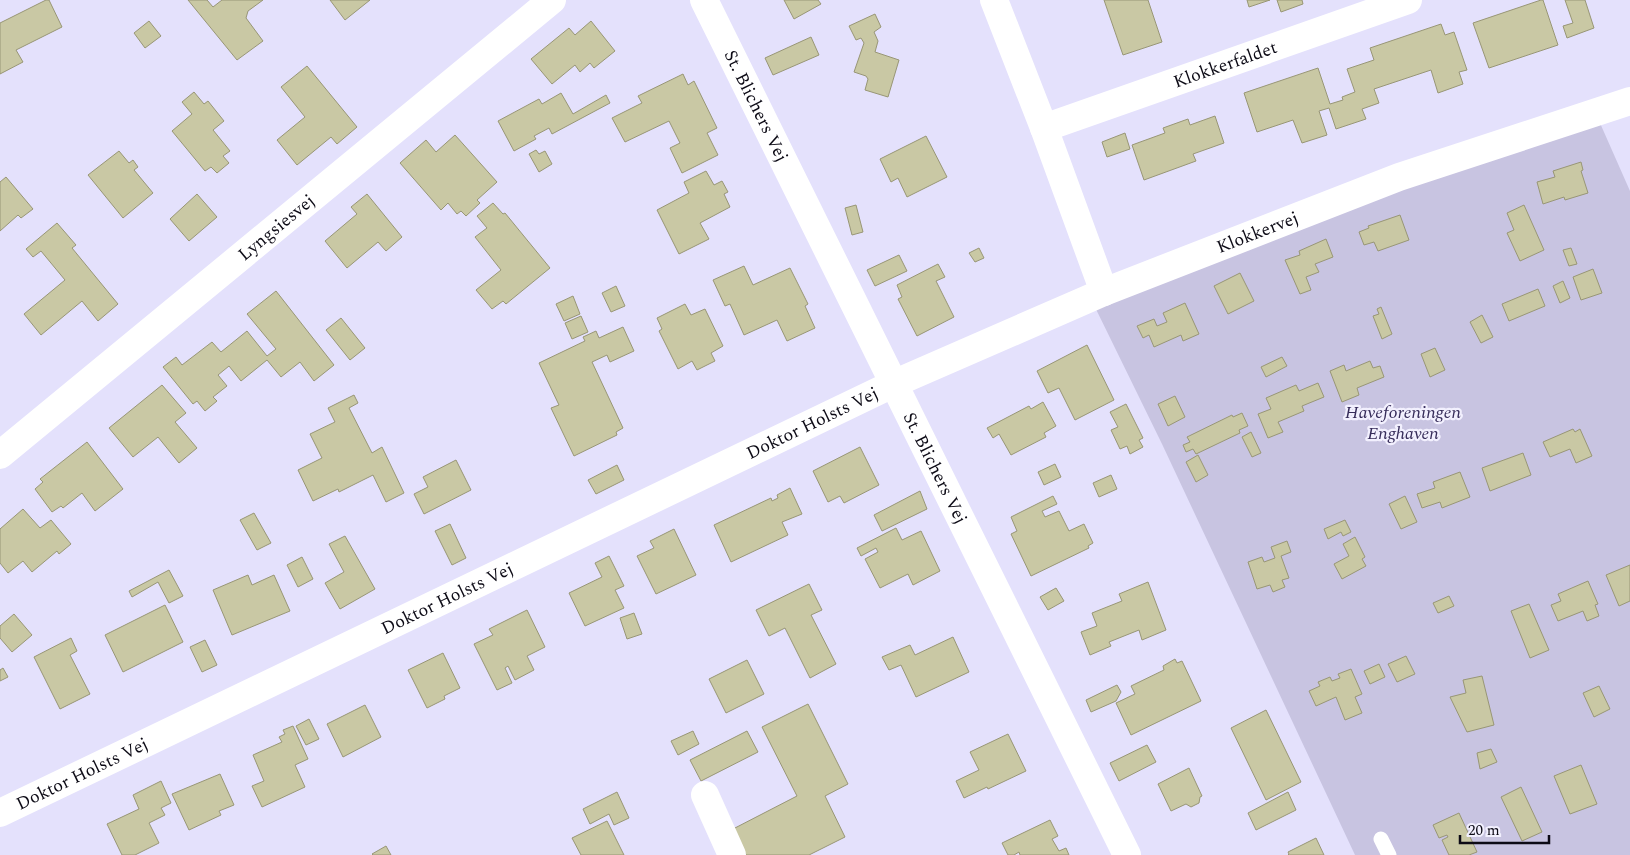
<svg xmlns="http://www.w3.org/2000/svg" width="1630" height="855" font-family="Spectral,serif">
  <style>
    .green { fill: #c8c4e1 }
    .building { fill: #c9c8a4; stroke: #989676 }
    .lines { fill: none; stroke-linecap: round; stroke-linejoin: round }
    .lane { stroke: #fff; stroke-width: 15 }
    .street { stroke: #fff; stroke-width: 28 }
    .secondary { stroke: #fff; stroke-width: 28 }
    .labels { text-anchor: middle; stroke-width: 4.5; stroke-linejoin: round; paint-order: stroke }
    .street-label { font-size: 18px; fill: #0c0a15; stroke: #f2f0fe }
    .park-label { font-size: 18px; font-style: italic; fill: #362c5a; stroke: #f2f0fe }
  </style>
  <rect width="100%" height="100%" fill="#e4e1fc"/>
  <!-- green -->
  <path class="green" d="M 1596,114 L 1630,191 L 1630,855 L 1355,855 L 1162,444 L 1091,299 Z"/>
  <!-- building -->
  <path class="building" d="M 46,0 L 49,0 L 62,27 L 16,50 L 23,62 L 0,74 L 0,23 Z
    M 188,0 L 207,0 L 213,7 L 222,0 L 263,0 L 248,11 L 246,18 L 263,41 L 237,60 Z
    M 330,0 L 370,0 L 345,20 Z
    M 784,0 L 818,0 L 821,4 L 794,19 Z
    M 1104,0 L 1148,0 L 1162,42 L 1123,55 Z
    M 1247,0 L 1270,0 L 1249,7 Z
    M 1277,0 L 1302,0 L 1303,4 L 1281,12 Z
    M 1541,0 L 1543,0 L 1558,45 L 1489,68 L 1473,23 Z
    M 1565,0 L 1585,0 L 1594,28 L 1567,38 L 1563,26 L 1573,23 Z
    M 875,14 L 881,27 L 874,32 L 878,41 L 875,52 L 899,60 L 888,97 L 865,90 L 868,79 L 866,76 L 854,72 L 864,43 L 861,38 L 856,40 L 849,26 Z
    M 149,21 L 161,36 L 145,48 L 134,33 Z
    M 591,21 L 615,51 L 594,68 L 590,63 L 580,72 L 575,65 L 552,84 L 531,59 L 569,28 L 575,35 Z
    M 1441,24 L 1445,35 L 1454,32 L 1467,70 L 1459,72 L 1463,84 L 1438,93 L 1431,70 L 1374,89 L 1379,103 L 1362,109 L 1366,119 L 1336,129 L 1329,108 L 1319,111 L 1327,135 L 1302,143 L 1293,120 L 1257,132 L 1244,93 L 1318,68 L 1330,104 L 1343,100 L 1342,97 L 1355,92 L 1347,69 L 1374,60 L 1370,48 Z
    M 811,37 L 819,55 L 773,75 L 765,58 Z
    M 307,66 L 357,127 L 337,144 L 331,137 L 297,165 L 277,140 L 305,117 L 281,87 Z
    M 683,74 L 688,85 L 694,81 L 717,128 L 707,133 L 718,155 L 682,173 L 670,148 L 680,143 L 669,121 L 625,142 L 612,118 L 642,103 L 638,96 Z
    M 194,92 L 204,104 L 208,101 L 224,121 L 213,130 L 230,151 L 223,156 L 229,163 L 217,173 L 211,167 L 205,171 L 172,131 L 192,114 L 182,102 Z
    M 561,93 L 573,114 L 606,95 L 610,103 L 552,134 L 549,128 L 534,136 L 536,139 L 514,151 L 498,121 L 539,99 L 542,104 Z
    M 1215,116 L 1224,143 L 1193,154 L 1196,161 L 1144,180 L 1132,145 L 1165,133 L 1163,128 L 1188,119 L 1190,125 Z
    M 1125,133 L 1130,149 L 1107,157 L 1102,142 Z
    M 455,135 L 497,182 L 477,200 L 480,203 L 466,216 L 461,211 L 457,214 L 448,203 L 441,210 L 400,163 L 426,140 L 436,152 Z
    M 926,136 L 947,177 L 907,197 L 898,178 L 891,182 L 880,159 Z
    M 536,150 L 539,154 L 545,151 L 552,164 L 539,172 L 529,154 Z
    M 119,151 L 129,163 L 133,160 L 138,167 L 134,170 L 153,193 L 123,218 L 88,175 Z
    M 1581,162 L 1583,170 L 1581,171 L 1588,193 L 1565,200 L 1564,197 L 1543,204 L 1537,182 L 1555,177 L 1553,171 Z
    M 706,171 L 714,185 L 722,181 L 728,192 L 724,194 L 730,207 L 700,223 L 709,239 L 679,254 L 657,210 L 689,193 L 684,182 Z
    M 6,177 L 33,209 L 21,218 L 18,215 L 0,231 L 0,182 Z
    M 197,194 L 217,217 L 189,241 L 170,219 Z
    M 367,194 L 402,237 L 386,251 L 378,242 L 347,268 L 325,241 L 357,214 L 351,207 Z
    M 493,203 L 503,214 L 505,213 L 550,268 L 506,304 L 503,301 L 492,309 L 476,290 L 501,270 L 475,237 L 487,228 L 477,216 Z
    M 856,205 L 863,232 L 852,235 L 845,208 Z
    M 1524,205 L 1544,250 L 1520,261 L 1507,233 L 1514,230 L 1507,213 Z
    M 1400,215 L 1409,240 L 1378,251 L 1374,242 L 1364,245 L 1359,232 L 1369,228 L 1368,226 Z
    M 57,223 L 76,245 L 72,248 L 118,304 L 98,321 L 82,301 L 41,335 L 24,314 L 65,280 L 41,251 L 33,257 L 26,249 Z
    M 1326,239 L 1333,257 L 1315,264 L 1319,272 L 1306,277 L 1311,290 L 1300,294 L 1285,260 L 1300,255 L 1299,251 Z
    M 979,248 L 984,258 L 975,262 L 969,253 Z
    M 1571,248 L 1577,264 L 1569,266 L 1563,250 Z
    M 899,255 L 907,271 L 875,286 L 867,270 Z
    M 938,264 L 945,277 L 936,281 L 954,317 L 917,336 L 898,299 L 902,297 L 897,285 Z
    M 744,266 L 753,285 L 790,268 L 808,304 L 805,306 L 815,328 L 787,341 L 777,320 L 744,335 L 730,304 L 725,306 L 713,280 Z
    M 1593,269 L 1602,293 L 1581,300 L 1573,277 Z
    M 1240,273 L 1254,301 L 1228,314 L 1214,286 Z
    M 1563,281 L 1570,298 L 1560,303 L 1553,286 Z
    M 616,286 L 625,306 L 611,312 L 602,293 Z
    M 1538,289 L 1545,306 L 1509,321 L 1502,304 Z
    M 276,291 L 334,365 L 314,381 L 300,362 L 281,377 L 267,360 L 241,381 L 229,366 L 218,375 L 227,386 L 213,397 L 217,401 L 205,411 L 197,401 L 193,404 L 163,367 L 176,357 L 182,365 L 212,342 L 221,352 L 247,331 L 267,356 L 276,349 L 247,314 Z
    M 573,296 L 580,314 L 564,321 L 556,304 Z
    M 1185,303 L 1199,334 L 1183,341 L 1181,335 L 1154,347 L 1149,335 L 1143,338 L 1137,326 L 1154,319 L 1157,326 L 1167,322 L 1163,313 Z
    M 685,304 L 691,315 L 705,309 L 723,346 L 711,353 L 715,361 L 697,370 L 692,361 L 678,369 L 659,331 L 662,329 L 657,318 Z
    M 1381,307 L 1392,334 L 1382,339 L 1373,316 L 1379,314 L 1377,309 Z
    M 1482,315 L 1493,337 L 1481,343 L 1470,322 Z
    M 581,316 L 588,332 L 572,339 L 565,323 Z
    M 341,318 L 365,348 L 350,360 L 326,330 Z
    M 623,327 L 634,351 L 610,362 L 607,355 L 592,362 L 623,428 L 616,432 L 617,435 L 574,456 L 551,408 L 559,405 L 539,363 L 585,341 L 583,337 L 596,331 L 599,338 Z
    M 1087,345 L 1114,400 L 1075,420 L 1059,388 L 1048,393 L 1037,371 Z
    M 1435,348 L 1445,370 L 1430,377 L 1421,354 Z
    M 1282,357 L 1287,366 L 1266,377 L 1261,367 Z
    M 1370,361 L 1373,368 L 1380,366 L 1384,377 L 1357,388 L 1359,395 L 1342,402 L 1330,371 L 1344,365 L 1346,371 Z
    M 1318,383 L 1324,397 L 1302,406 L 1304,411 L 1278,422 L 1283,432 L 1268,438 L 1258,414 L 1271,409 L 1266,398 L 1296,385 L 1299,391 Z
    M 162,385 L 186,413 L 175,422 L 197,448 L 179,463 L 158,437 L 133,457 L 109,428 Z
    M 354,395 L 358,403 L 349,408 L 372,453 L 382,447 L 404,493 L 386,502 L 373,475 L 339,492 L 338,489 L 313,501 L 298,470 L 322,458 L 310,434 L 335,422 L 328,408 Z
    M 1175,396 L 1185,417 L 1168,426 L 1158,404 Z
    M 1043,402 L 1056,426 L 1044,433 L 1046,437 L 1011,455 L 999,434 L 993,438 L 987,428 L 1029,406 L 1031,409 Z
    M 1126,404 L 1143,438 L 1139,440 L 1143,447 L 1130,454 L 1127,446 L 1120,449 L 1111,430 L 1118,427 L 1110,412 Z
    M 1242,413 L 1248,426 L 1239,430 L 1240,433 L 1196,454 L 1193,449 L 1186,452 L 1183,445 L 1190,442 L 1187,437 L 1232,415 L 1233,417 Z
    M 1573,429 L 1575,432 L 1580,429 L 1592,456 L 1576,463 L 1570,449 L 1550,457 L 1543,442 Z
    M 1251,432 L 1261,453 L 1252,457 L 1242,437 Z
    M 87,442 L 123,489 L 95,511 L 82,493 L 63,508 L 61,506 L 52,512 L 35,489 L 43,482 L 40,479 Z
    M 860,447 L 879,485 L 844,503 L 840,496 L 828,502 L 813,471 Z
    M 1523,453 L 1531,475 L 1490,491 L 1482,468 Z
    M 1198,455 L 1208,475 L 1196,482 L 1186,462 Z
    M 456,460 L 471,490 L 424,514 L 414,494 L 428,487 L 423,477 Z
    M 1055,464 L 1061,477 L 1044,485 L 1038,472 Z
    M 617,465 L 624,480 L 596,494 L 588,480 Z
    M 1460,472 L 1470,497 L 1442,508 L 1440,502 L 1422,508 L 1417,494 L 1435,488 L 1433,482 Z
    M 1111,475 L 1117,489 L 1099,497 L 1093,483 Z
    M 790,488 L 802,514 L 782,522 L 788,535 L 731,562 L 714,525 L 771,498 L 772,501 L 778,498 L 777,495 Z
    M 920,491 L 927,509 L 882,531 L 874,515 Z
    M 1053,496 L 1057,504 L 1042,511 L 1045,517 L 1059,511 L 1069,531 L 1084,524 L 1093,543 L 1088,546 L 1089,548 L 1031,576 L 1011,534 L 1017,531 L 1011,517 Z
    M 1405,496 L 1417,522 L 1401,529 L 1389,504 Z
    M 23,509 L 40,528 L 51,520 L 71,544 L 59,554 L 57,551 L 32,572 L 23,561 L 8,573 L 0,563 L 0,529 Z
    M 254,513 L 271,543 L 257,550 L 240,520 Z
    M 1345,520 L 1351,532 L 1343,536 L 1341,532 L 1328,539 L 1324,529 Z
    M 450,524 L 466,558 L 452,565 L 435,531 Z
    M 896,528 L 902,540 L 921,531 L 940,571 L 913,585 L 908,574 L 880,588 L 865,559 L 878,552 L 876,548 L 861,556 L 857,548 Z
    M 674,529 L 696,575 L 656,594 L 637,556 L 654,548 L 650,541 Z
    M 345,536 L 375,589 L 340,609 L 325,583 L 344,572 L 329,544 Z
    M 1355,537 L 1365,557 L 1362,559 L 1366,566 L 1342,579 L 1334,564 L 1349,556 L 1343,544 Z
    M 1287,541 L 1291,552 L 1281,556 L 1289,578 L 1282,580 L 1285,587 L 1273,592 L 1270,585 L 1257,589 L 1248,562 L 1262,557 L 1264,562 L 1275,558 L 1271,547 Z
    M 609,556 L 624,586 L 615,590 L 624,608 L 585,626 L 569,593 L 602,577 L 595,563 Z
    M 302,557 L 313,579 L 298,587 L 287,565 Z
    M 1630,565 L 1630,601 L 1619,606 L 1606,575 Z
    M 169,570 L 183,596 L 169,603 L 158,582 L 132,597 L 129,591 Z
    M 248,575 L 252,585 L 274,575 L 290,611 L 232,635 L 213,590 Z
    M 1588,581 L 1598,604 L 1595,605 L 1599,616 L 1587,621 L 1583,611 L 1558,621 L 1551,605 L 1561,601 L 1558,594 Z
    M 1148,582 L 1166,630 L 1142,640 L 1139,630 L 1109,642 L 1111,646 L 1090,655 L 1081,632 L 1097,626 L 1092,613 L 1122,601 L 1119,594 Z
    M 809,584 L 822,610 L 811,615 L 836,664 L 810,678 L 785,628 L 769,636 L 756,610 Z
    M 1056,588 L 1064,601 L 1048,610 L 1040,597 Z
    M 1449,596 L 1454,606 L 1438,613 L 1433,603 Z
    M 1529,604 L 1549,650 L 1530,658 L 1511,611 Z
    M 165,605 L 183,642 L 123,672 L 105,635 Z
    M 527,610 L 545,647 L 527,656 L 534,670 L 515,680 L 508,666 L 505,668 L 512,683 L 497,690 L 474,644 L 493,635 L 489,629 Z
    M 634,613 L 642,634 L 627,639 L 620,618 Z
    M 14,614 L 32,635 L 12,652 L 0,638 L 0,626 Z
    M 953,637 L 969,672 L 916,697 L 901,665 L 889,670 L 882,657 L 910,645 L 915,655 Z
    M 71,638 L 77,651 L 70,655 L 90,694 L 60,709 L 34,657 Z
    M 205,640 L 217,665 L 202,672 L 190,647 Z
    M 443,653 L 460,688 L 444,696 L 445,699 L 427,708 L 408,670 Z
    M 1406,656 L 1415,674 L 1397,682 L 1388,664 Z
    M 1175,659 L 1177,663 L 1182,661 L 1201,701 L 1131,735 L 1116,703 L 1135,694 L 1131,686 L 1164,670 L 1163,666 Z
    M 747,660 L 764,694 L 726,713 L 709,679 Z
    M 1379,664 L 1385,677 L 1370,684 L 1364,671 Z
    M 3,668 L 8,677 L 0,681 L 0,670 Z
    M 1351,669 L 1362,694 L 1355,697 L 1362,713 L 1345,720 L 1336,697 L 1316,706 L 1309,691 L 1320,686 L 1318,682 L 1330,677 L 1332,681 L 1340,678 L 1338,674 Z
    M 1482,676 L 1494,725 L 1467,732 L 1450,697 L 1466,693 L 1463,680 Z
    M 1117,685 L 1121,692 L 1116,701 L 1091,712 L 1086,700 Z
    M 1599,686 L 1610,709 L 1594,717 L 1583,693 Z
    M 808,704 L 848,784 L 825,796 L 845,837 L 809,855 L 746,855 L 733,829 L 797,796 L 762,727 Z
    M 365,705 L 381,737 L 343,757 L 327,724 Z
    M 1266,710 L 1301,782 L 1266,800 L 1231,728 Z
    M 309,719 L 319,739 L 306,745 L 296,726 Z
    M 293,726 L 308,759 L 295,765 L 305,787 L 262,807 L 252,786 L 264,781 L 253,755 L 282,742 L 279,737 L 285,734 L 283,730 Z
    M 693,731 L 699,744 L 678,755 L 671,741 Z
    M 747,731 L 758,752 L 701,781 L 690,760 Z
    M 1008,734 L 1026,771 L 988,789 L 987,787 L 964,798 L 956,781 L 979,770 L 970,752 Z
    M 1147,745 L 1156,762 L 1119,781 L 1110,763 Z
    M 1491,749 L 1497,762 L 1480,769 L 1477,753 Z
    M 1581,765 L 1597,804 L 1570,814 L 1554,776 Z
    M 1189,768 L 1202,796 L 1200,797 L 1199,803 L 1191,807 L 1186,804 L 1171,811 L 1158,784 Z
    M 220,774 L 234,805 L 219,811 L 221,815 L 189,830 L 172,794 Z
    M 161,781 L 171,803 L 161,808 L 165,815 L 149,823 L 159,843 L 135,855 L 122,855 L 107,824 L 139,809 L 133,795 Z
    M 1521,787 L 1542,832 L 1522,841 L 1501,797 Z
    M 617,792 L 629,818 L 614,825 L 609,814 L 590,824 L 583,809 Z
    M 1288,792 L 1296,810 L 1256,830 L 1248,813 Z
    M 1459,813 L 1477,852 L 1469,855 L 1449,855 L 1442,840 L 1448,837 L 1447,835 L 1439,838 L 1433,825 Z
    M 1050,820 L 1058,836 L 1052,839 L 1059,851 L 1066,848 L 1069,855 L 1020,855 L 1019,852 L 1014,855 L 1008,855 L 1002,843 Z
    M 607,821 L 624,855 L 581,855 L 572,838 Z
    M 1316,838 L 1324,855 L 1288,855 L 1289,854 L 1288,852 Z
    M 386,846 L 391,855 L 373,855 L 372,854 Z"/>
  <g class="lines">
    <!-- lane -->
    <path class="lane" d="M 1381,839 L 1389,855"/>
    <!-- street -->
    <g class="street">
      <path id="s1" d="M 704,0 L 1127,855"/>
      <path d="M 994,0 L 1044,128 L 1104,292"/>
      <path id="s2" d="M 1044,128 L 1408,0"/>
      <path id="s3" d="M 893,384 L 1104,292 L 1399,177 L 1630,101"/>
      <path id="s4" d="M 0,455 L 552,0"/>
      <path d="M 705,795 L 732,855"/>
    </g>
    <!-- secondary -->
    <path class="secondary" id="s5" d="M 0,813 L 893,384"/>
  </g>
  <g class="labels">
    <!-- street labels -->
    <g class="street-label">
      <text dy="6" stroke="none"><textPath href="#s2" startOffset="192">Klokkerfaldet</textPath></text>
      <text dy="6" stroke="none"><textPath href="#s1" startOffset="118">St. Blichers Vej</textPath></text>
      <text dy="6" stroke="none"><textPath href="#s4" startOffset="358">Lyngsiesvej</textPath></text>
      <text dy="6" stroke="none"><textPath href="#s3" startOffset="395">Klokkervej</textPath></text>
      <text dy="6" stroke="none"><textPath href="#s5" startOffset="901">Doktor Holsts Vej</textPath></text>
      <text dy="6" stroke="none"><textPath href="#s1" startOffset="522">St. Blichers Vej</textPath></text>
      <text dy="6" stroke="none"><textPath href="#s5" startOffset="496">Doktor Holsts Vej</textPath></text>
      <text dy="6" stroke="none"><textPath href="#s5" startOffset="91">Doktor Holsts Vej</textPath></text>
    </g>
    <!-- park labels -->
    <g class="park-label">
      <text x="1403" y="418">Haveforeningen<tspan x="1403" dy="21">Enghaven</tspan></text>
    </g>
  </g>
  <!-- scale -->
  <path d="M1460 835v8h89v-8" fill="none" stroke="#0c0a15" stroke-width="2.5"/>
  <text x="1468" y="835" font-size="15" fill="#0c0a15" stroke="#f2f0fe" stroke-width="4" paint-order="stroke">20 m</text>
</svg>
